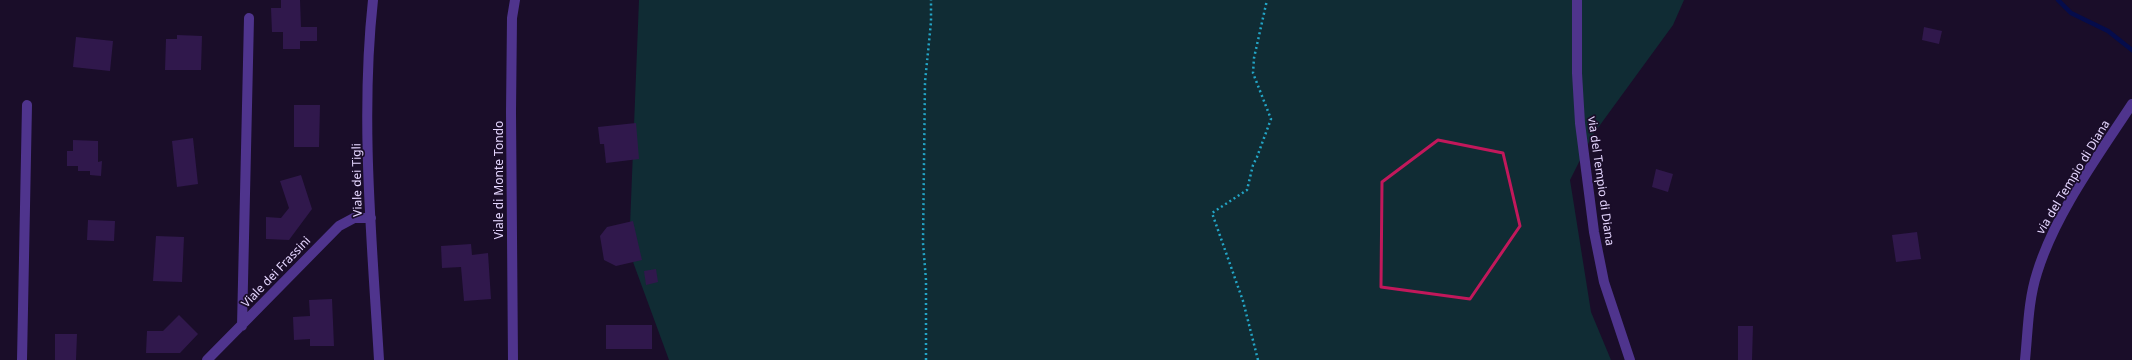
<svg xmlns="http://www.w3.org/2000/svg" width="2132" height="360" font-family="'Noto Sans',sans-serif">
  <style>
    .green { fill: #102c34 }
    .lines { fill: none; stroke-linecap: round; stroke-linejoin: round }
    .stream { stroke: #050c4b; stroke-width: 4.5 }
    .building { fill: #30184c }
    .path { stroke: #23a5c6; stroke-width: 2.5; stroke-dasharray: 2 3; stroke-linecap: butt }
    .minor { stroke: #4f348d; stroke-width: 10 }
    .marked { fill: none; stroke: #c2185b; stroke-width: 3; stroke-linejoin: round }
    .labels { text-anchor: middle; stroke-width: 3.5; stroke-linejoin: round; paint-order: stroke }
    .street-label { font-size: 12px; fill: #e5d6ff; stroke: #1a0d29 }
  </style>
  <rect width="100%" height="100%" fill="#1a0d29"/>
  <!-- green -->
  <path class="green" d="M 639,0 L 1684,0 L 1673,25 L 1592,136 L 1570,180 L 1591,312 L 1611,360 L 669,360 L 629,251 Z"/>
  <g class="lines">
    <!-- stream -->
    <path class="stream" d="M 2058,0 L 2071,13 L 2108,31 L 2132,50"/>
  </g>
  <!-- building -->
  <path class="building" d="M 281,0 L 300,0 L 301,27 L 317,27 L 317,41 L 300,41 L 300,49 L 283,49 L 283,32 L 272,32 L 271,8 L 281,8 Z
    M 1924,27 L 1942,31 L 1939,44 L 1922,40 Z
    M 177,35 L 202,36 L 201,70 L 165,70 L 166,39 L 177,39 Z
    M 76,37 L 113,41 L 110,71 L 73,67 Z
    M 294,105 L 320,105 L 319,147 L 294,147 Z
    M 636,123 L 639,159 L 606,163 L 604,144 L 600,144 L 598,127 Z
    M 193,138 L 198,184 L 177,187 L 172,141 Z
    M 73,140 L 98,141 L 98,162 L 102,161 L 101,176 L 90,175 L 90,171 L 78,171 L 78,166 L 67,166 L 67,151 L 73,151 Z
    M 1656,169 L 1673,174 L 1668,192 L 1652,187 Z
    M 301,175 L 312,209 L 289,240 L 266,239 L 266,217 L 281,218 L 289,208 L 280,181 Z
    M 88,220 L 115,221 L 114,241 L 87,240 Z
    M 633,221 L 642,260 L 616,266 L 604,260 L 600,236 L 607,227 Z
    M 1917,232 L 1921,259 L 1896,262 L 1892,235 Z
    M 156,236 L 184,237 L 182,282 L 153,281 Z
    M 471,244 L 472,255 L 488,253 L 491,299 L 464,301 L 461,267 L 442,268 L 441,246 Z
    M 656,269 L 658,282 L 646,285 L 644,271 Z
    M 332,299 L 334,346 L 310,346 L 310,339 L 294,340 L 293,317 L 310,316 L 309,300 Z
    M 179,315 L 198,334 L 180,353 L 146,353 L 147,331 L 163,331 Z
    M 606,325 L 652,325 L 652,349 L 606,349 Z
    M 1738,326 L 1753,326 L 1752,360 L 1738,360 Z
    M 55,334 L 77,334 L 76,360 L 55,360 Z"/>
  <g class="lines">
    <!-- path -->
    <path class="path" d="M 926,360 L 926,280 L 923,243 L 925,82 L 931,22 L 931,0
      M 1258,360 L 1243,301 L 1212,213 L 1247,190 L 1253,165 L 1257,157 L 1271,119 L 1253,73 L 1254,58 L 1267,0"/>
    <!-- minor -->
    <path class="minor" d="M 373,0 C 360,118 372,242 379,360
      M 1577,0 L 1577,73 L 1580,123 L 1594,232 L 1604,282 L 1630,360
      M 242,326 L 249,18
      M 22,360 L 27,105
      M 207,360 L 339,226 L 354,218 L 371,218
      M 513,360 L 511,112 L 512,18 L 515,0
      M 2025,360 C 2028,331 2028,301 2037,273 C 2055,214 2098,156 2132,104"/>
  </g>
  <!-- marked area -->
  <path class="marked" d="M 1438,140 L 1503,153 L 1520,226 L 1470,299 L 1381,287 L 1382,182 Z"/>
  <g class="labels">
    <!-- street labels -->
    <g class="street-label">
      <text transform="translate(2073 177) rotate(-59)" y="4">via del Tempio di Diana</text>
      <text transform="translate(357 180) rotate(-91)" y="4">Viale dei Tigli</text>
      <text transform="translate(499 180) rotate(-90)" y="4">Viale di Monte Tondo</text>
      <text transform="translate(1601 181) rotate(82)" y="4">via del Tempio di Diana</text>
      <text transform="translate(276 272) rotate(-46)" y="4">Viale dei Frassini</text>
    </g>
  </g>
</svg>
